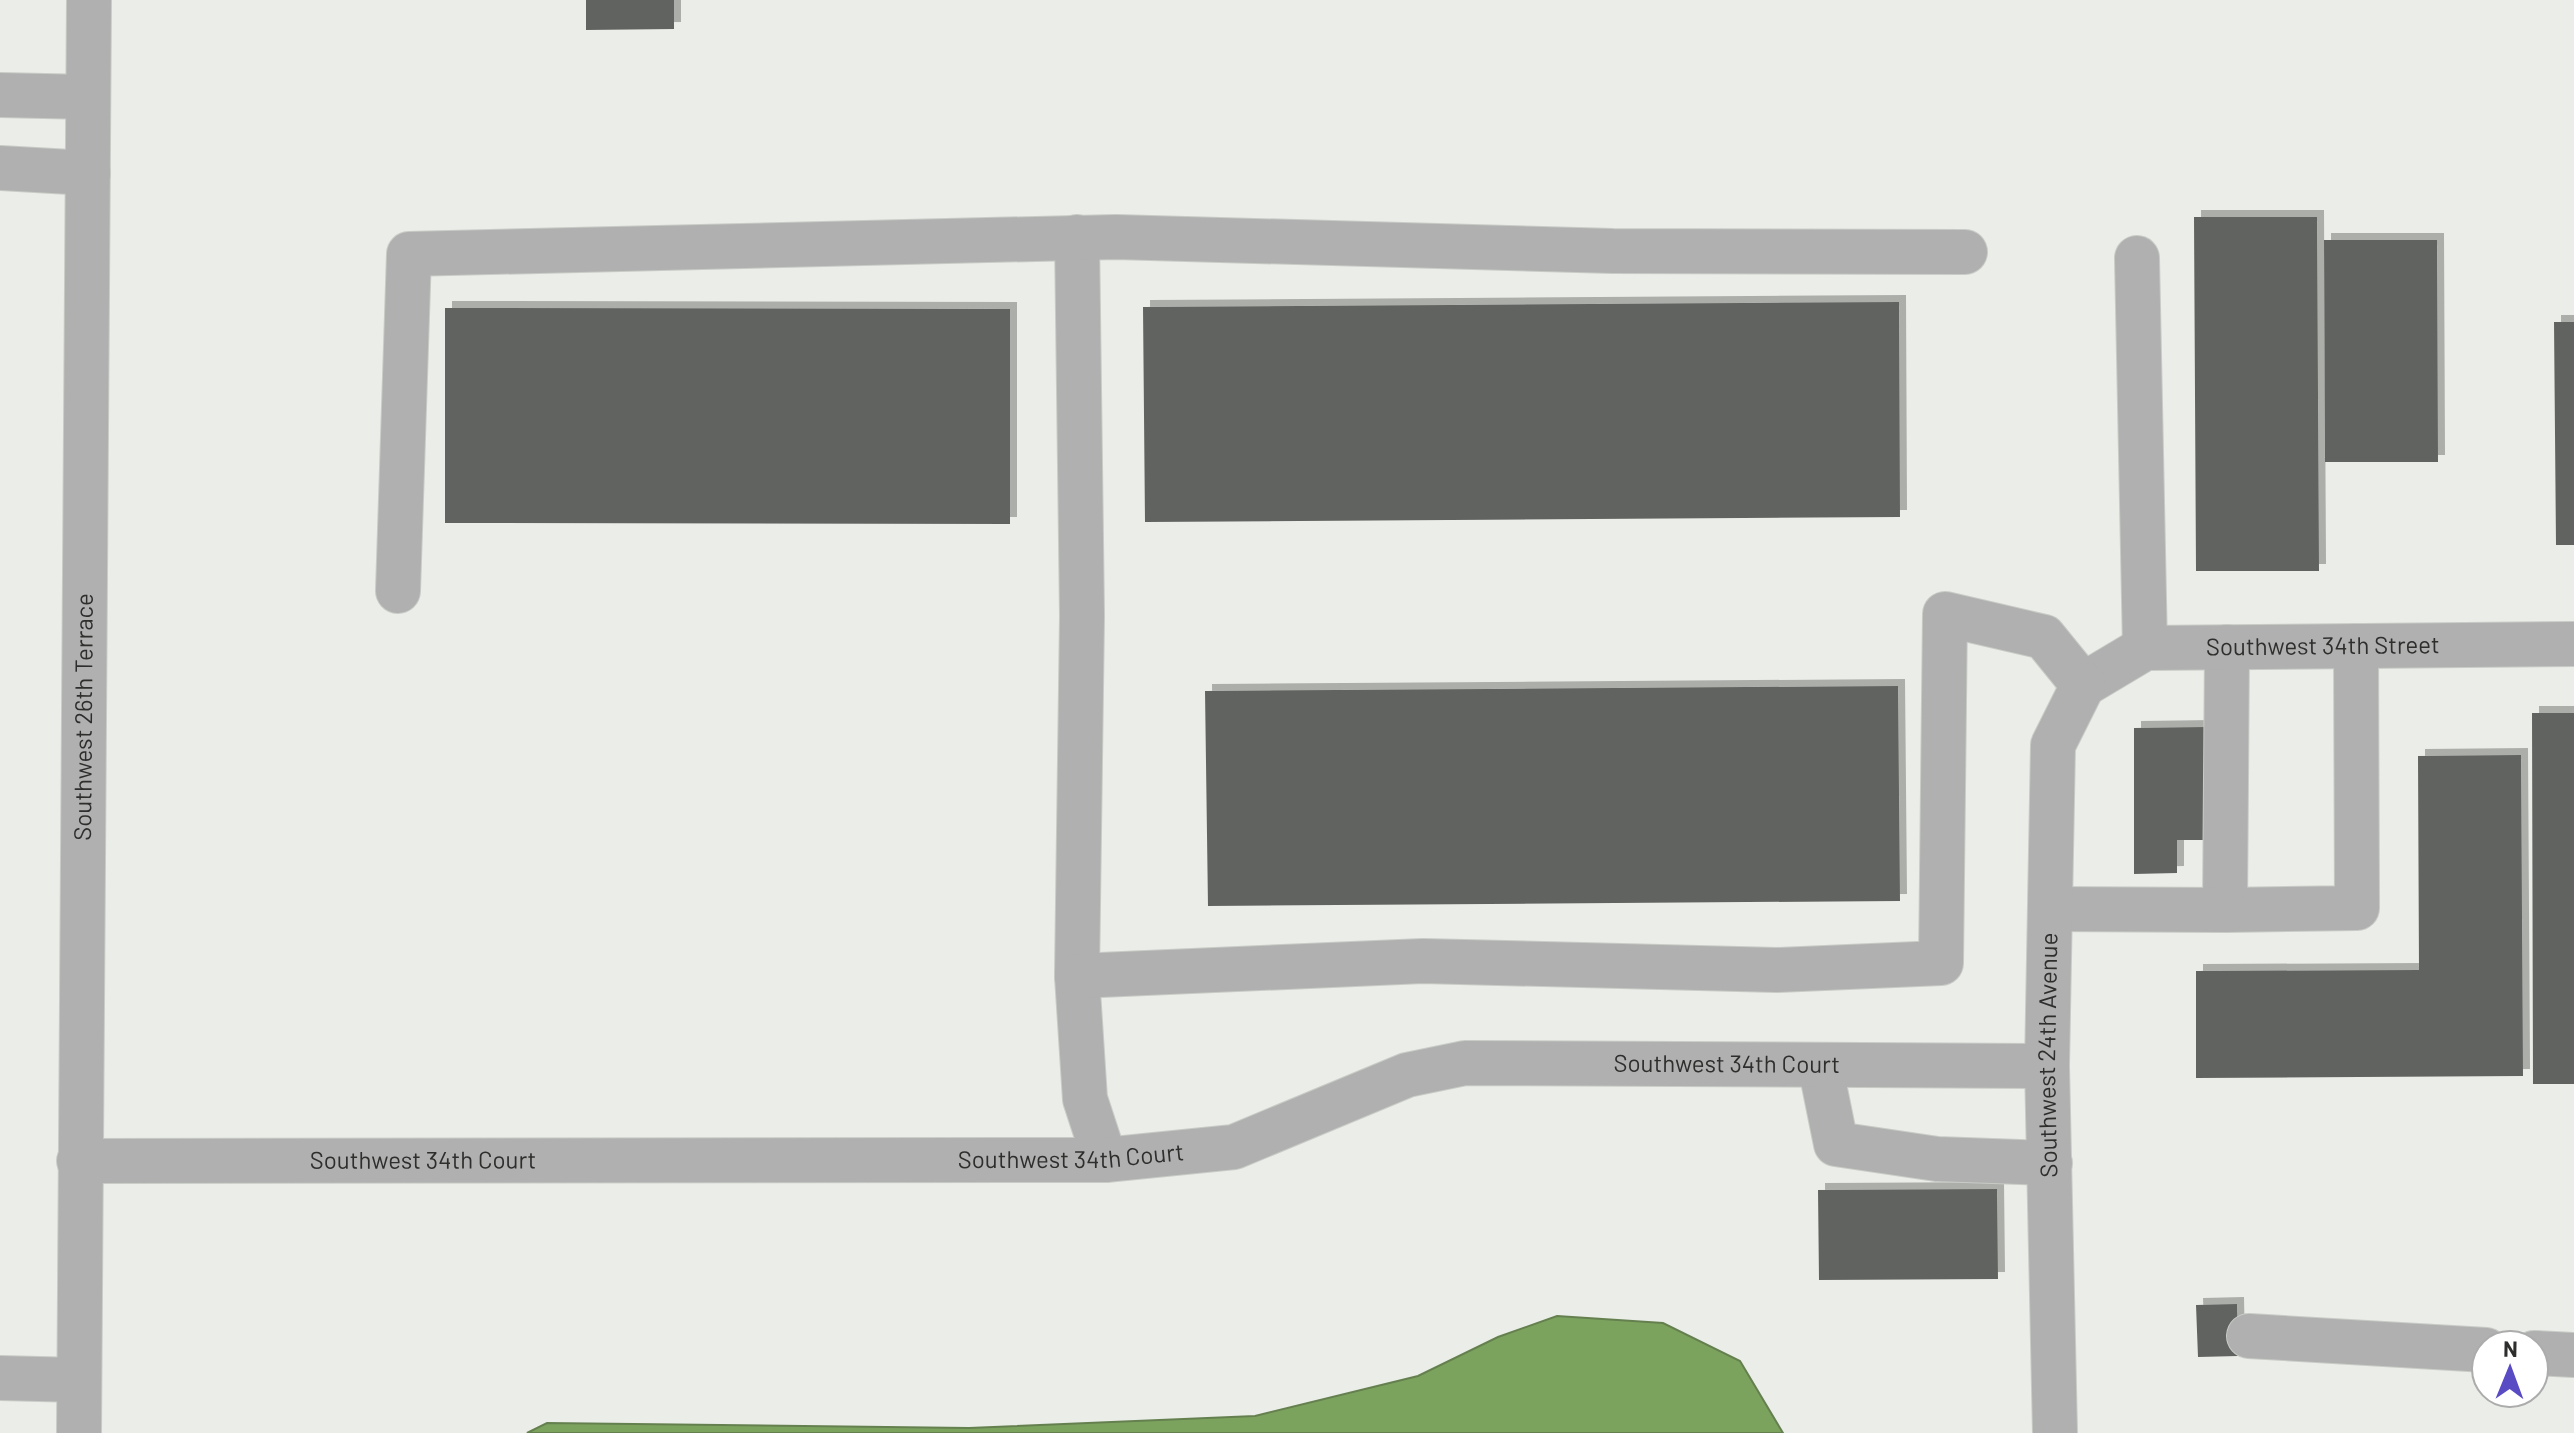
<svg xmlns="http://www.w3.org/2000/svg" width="2574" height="1433" font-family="Barlow,sans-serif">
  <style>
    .water { fill: #7ca35e; stroke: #65804f; stroke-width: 2 }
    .building { fill: #616460; filter: url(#shadow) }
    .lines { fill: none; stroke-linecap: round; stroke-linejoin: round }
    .minor-casing { stroke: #c8cbc6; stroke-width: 46 }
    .minor { stroke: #afb0af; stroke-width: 44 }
    .labels { text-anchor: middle; stroke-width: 8; stroke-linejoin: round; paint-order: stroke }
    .street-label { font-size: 24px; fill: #2e2f2d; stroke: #fff }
  </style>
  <defs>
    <filter id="shadow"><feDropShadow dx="7" dy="-7" stdDeviation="0" flood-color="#0004"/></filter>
  </defs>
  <rect width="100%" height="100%" fill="#eaede8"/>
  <!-- water -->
  <path class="water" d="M 1557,1316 L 1663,1323 L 1740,1361 L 1783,1433 L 527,1433 L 547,1423 L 969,1428 L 1255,1416 L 1418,1376 L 1498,1337 Z"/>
  <!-- building -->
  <path class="building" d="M 586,0 L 674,0 L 674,29 L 586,30 Z
    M 2194,217 L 2317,217 L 2319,571 L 2196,571 Z
    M 2324,240 L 2437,240 L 2438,462 L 2325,462 Z
    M 1899,302 L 1900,517 L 1145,522 L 1143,307 Z
    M 445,308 L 1010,309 L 1010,524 L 445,523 Z
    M 2554,322 L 2574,322 L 2574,545 L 2556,545 Z
    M 1898,686 L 1900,901 L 1208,906 L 1205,691 Z
    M 2532,713 L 2574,713 L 2574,1084 L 2533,1084 Z
    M 2207,727 L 2207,840 L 2177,840 L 2177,873 L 2134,874 L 2134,728 Z
    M 2521,755 L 2523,1076 L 2196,1078 L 2196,971 L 2419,970 L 2418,756 Z
    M 1997,1189 L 1998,1279 L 1819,1280 L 1818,1190 Z
    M 2237,1304 L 2238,1356 L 2198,1357 L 2196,1305 Z"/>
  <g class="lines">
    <!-- minor casing -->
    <g class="minor-casing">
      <g id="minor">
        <path d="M 0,95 L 88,97"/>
        <path d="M 0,168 L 88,173"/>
        <path d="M 1077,237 L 1082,616 L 1077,976 L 1085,1099 L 1105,1160"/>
        <path d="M 2137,258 L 2145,648"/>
        <path d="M 398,591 L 409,254 L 1116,237 L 1613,251 L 1965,252"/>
        <path d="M 2227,647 L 2225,910 L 2357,908 L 2356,646"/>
        <path id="s1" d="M 2083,685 L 2145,648 L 2574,644"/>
        <path d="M 2050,909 L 2225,910"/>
        <path d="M 1077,976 L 1423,961 L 1777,970 L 1941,963 L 1945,614 L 2044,637 L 2083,685"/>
        <path d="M 1820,1065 L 1836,1144 L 1937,1159 L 2050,1163"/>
        <path id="s2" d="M 79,1161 L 1105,1160 L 1234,1147 L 1407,1075 L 1465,1063 L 2047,1066"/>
        <path d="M 2249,1336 L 2486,1350"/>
        <path d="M 2534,1353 L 2574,1355"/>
        <path d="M 0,1378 L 79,1380"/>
        <path id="s3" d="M 79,1433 L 89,0"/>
        <path id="s4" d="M 2055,1433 L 2047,1066 L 2053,745 L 2083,685"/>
      </g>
    </g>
    <!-- minor -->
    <use href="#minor" class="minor"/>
  </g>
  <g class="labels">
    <!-- street labels -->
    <g class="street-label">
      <text dy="8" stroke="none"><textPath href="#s1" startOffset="250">Southwest 34th Street</textPath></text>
      <text dy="8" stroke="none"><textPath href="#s3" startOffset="716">Southwest 26th Terrace</textPath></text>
      <text dy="8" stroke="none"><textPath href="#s4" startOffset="378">Southwest 24th Avenue</textPath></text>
      <text dy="8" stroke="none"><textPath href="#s2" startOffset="1664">Southwest 34th Court</textPath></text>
      <text dy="8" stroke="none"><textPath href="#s2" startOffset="992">Southwest 34th Court</textPath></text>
      <text dy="8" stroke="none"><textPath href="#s2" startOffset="344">Southwest 34th Court</textPath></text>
    </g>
  </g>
  <!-- north arrow -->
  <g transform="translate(2510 1369) rotate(1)"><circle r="38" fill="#ffffff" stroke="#abacab" stroke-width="2"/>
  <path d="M0-6L14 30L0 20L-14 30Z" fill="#594bc3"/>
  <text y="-12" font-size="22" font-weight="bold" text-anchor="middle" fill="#2e2f2d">N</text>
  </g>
</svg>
